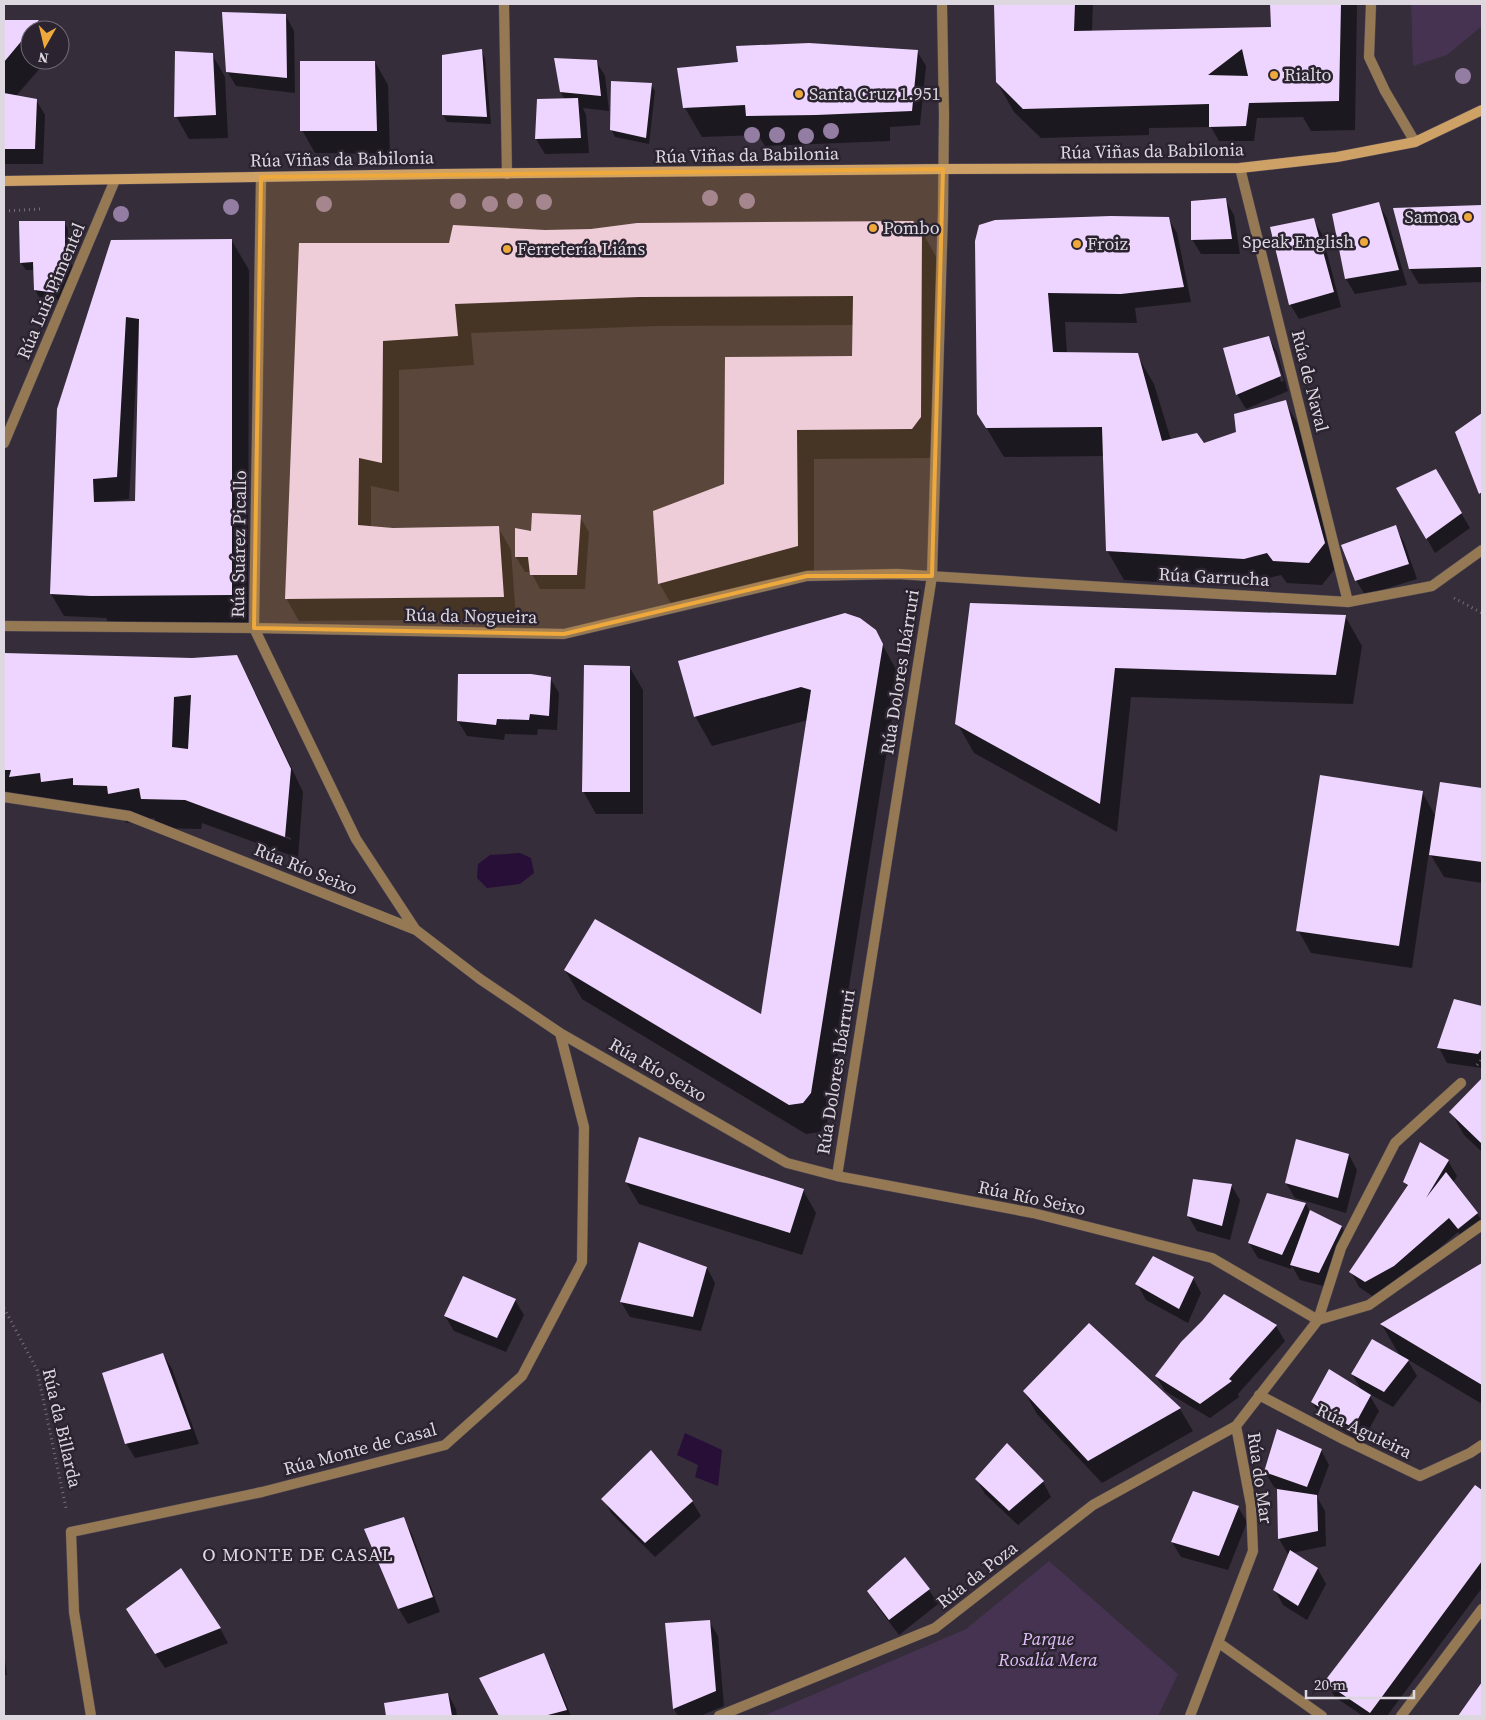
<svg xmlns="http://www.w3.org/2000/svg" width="1486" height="1720" font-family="'Source Serif 4',serif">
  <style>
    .green { fill: #453351 }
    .water { fill: #280f37 }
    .shadow { fill: #0007; fill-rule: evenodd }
    .building { fill: #eed5ff; fill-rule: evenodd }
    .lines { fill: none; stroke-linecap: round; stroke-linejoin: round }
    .service-casing { stroke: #504855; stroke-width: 11 }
    .pedestrian-casing { stroke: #504855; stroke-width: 11 }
    .minor-casing { stroke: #504855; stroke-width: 11 }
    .secondary-casing { stroke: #504855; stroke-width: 11 }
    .path { stroke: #766f7a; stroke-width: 3; stroke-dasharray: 1 4; stroke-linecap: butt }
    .service { stroke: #957955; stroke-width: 10 }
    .pedestrian { stroke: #957955; stroke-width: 10 }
    .minor { stroke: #957955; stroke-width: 10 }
    .secondary { stroke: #cea266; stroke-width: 10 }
    .tree { fill: #947da3 }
    .marked { fill: #eea83c; fill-opacity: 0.2; stroke: #eea83c; stroke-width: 4; stroke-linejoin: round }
    .poi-dot { fill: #eea83c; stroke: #2b2430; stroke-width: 2 }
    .labels { text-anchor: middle; stroke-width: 5; stroke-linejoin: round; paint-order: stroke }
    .poi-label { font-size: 18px; fill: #ddd8e0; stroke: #2b2430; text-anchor: start }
    .street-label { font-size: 18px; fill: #ddd8e0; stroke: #2b2430 }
    .park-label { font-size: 18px; font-style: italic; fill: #e1bff9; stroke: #2b2430 }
    .neighbourhood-label { font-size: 19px; letter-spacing: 1px; fill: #ddd8e0; stroke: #2b2430 }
  </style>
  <rect width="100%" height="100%" fill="#352d3a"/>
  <!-- green -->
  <path class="green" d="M 1411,4 L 1482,4 L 1482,26 L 1447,55 L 1413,66 Z
    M 1049,1561 L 1178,1674 L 1158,1716 L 763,1716 L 966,1629 Z"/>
  <!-- water -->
  <path class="water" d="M 520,853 L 531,858 L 534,873 L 520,884 L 487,888 L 477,878 L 478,864 L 490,855 Z
    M 685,1433 L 722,1450 L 718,1486 L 695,1477 L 698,1465 L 677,1455 Z"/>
  <!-- shadow -->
  <path class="shadow" d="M 995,4 L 1093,4 L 1092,31 L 1273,28 L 1271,4 L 1357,4 L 1355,130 L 1311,131 L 1303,117 L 1257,118 L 1254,141 L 1219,141 L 1211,127 L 1149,128 L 1149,135 L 1041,138 L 1014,112 L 997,82 Z
    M 286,16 L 294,31 L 295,93 L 236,86 L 227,71 Z
    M 4,21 L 38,21 L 43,30 L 30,30 L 30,60 L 47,60 L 16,96 L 36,100 L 45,115 L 43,164 L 4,164 Z
    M 481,50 L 485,58 L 491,124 L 447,122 L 443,115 Z
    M 917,51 L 926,66 L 920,125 L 890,127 L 890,141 L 765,146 L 758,135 L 702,137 L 685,108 Z
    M 212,54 L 225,77 L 228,138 L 189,139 L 176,116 Z
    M 596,61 L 605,76 L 609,111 L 583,108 L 586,115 L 589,153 L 545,154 L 536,139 L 565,100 L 561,92 Z
    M 375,62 L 388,85 L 390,154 L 315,153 L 302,130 Z
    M 651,84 L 655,91 L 649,144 L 615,137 L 611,129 Z
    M 1225,200 L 1234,215 L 1240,254 L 1201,254 L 1192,239 Z
    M 1378,203 L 1387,218 L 1407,285 L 1355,294 L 1346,279 L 1333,215 Z
    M 1482,207 L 1482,282 L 1419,284 L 1410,269 L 1394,209 Z
    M 1168,218 L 1177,233 L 1191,302 L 1135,308 L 1137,323 L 1065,322 L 1067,354 L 1137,355 L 1154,384 L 1171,440 L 1203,445 L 1237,432 L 1285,402 L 1298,424 L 1337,566 L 1322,585 L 1287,583 L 1281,575 L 1258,581 L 1201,578 L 1203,585 L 1124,580 L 1107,550 L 1104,456 L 1004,457 L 978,414 L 976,241 Z
    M 1313,219 L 1322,234 L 1341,307 L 1299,319 L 1290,304 Z
    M 64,222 L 68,229 L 69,260 L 74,268 L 61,300 L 39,297 L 35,290 L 34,270 L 26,270 L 21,263 Z
    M 921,230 L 938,260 L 937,447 L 929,458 L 814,459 L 814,575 L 676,612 L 659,583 L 726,485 L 853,357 L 854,325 L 656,326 L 471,333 L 474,365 L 399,370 L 399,492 L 371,486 L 371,527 L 393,529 L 498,527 L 511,550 L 516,619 L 299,621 L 286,598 L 300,245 L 450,244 L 545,231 Z
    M 112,241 L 232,241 L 249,270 L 248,624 L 110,625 L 106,618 L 64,616 L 51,594 ZM 138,346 L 140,346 L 137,502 L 114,503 L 114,501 L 129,499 Z
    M 1268,337 L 1277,352 L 1288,391 L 1246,409 L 1237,394 L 1224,349 ZM 1272,351 L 1275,351 L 1284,381 L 1281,382 Z
    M 1482,414 L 1482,497 L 1456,432 Z
    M 1436,471 L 1470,528 L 1435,553 L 1398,488 Z
    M 580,517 L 589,532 L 585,589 L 540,589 L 531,572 L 525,572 L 516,557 L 516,530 L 532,533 Z
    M 1395,527 L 1404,542 L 1417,579 L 1365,595 L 1356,580 Z
    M 971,604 L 1345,616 L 1362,646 L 1353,704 L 1131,697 L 1117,832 L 974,753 L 957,723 Z
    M 875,631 L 899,675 L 827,1123 L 820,1132 L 806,1134 L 582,999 L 565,970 L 762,1016 L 808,720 L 712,746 L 695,716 Z
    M 4,654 L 192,659 L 236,656 L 249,679 L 303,792 L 298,858 L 202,823 L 201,829 L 159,828 L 154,818 L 126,823 L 122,815 L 88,808 L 59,811 L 54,802 L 27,806 L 23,799 L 4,799 ZM 203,805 L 291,838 L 291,840 L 203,807 Z
    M 630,668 L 643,690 L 643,814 L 596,814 L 583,791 Z
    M 550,678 L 559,693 L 557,730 L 538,729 L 537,735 L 505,734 L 504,740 L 467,736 L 458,721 Z
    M 1441,783 L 1482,789 L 1482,883 L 1444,877 L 1429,852 L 1412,968 L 1311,953 L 1298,930 L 1422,792 L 1436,817 Z
    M 1455,1001 L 1482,1007 L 1482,1068 L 1447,1063 L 1439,1048 Z
    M 1482,1080 L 1482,1152 L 1464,1135 L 1451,1112 Z
    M 1349,1155 L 1357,1170 L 1346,1213 L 1295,1198 L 1286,1183 Z
    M 1448,1161 L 1457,1176 L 1453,1183 L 1477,1213 L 1482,1222 L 1482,1231 L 1467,1243 L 1458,1232 L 1402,1281 L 1374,1297 L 1359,1287 L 1351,1272 L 1408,1187 L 1404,1182 Z
    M 626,1182 L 803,1190 L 816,1213 L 802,1255 L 639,1204 Z
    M 1231,1185 L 1240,1200 L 1230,1240 L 1197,1231 L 1188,1216 Z
    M 1267,1194 L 1306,1204 L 1310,1212 L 1342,1227 L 1350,1242 L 1327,1287 L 1300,1280 L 1292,1266 L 1291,1269 L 1258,1258 L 1249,1243 Z
    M 1482,1265 L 1482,1404 L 1407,1359 L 1417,1376 L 1393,1407 L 1368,1393 L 1379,1411 L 1362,1442 L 1321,1417 L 1312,1402 L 1362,1391 L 1352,1374 L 1400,1356 L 1382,1325 Z
    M 707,1268 L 715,1283 L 701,1331 L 630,1317 L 621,1302 Z
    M 1193,1278 L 1201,1293 L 1188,1323 L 1146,1300 L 1137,1284 Z
    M 515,1300 L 524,1315 L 506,1352 L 454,1331 L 445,1316 Z
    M 1089,1324 L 1180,1409 L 1193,1431 L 1102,1483 L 1037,1414 L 1024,1391 Z
    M 1276,1326 L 1285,1341 L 1238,1394 L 1239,1397 L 1210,1418 L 1165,1391 L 1156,1376 Z
    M 163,1354 L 172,1369 L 199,1444 L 135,1458 L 126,1443 Z
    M 1321,1450 L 1329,1465 L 1317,1497 L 1325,1511 L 1326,1546 L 1292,1553 L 1318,1569 L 1326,1584 L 1307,1620 L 1283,1605 L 1275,1590 L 1290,1553 L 1288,1554 L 1279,1539 L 1278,1489 L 1274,1487 L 1265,1472 Z
    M 976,1479 L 1043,1482 L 1051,1497 L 1018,1525 L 985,1494 Z
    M 1475,1487 L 1482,1492 L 1482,1588 L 1387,1716 L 1363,1716 L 1335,1697 L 1326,1682 Z
    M 603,1499 L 692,1501 L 701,1516 L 655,1557 L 612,1514 Z
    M 1238,1507 L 1247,1522 L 1228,1570 L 1181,1557 L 1172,1542 Z
    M 403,1519 L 412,1534 L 440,1612 L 408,1624 L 399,1609 Z
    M 904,1559 L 929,1590 L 938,1604 L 899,1635 L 877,1606 L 868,1591 Z
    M 709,1621 L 718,1636 L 724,1706 L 700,1716 L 678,1716 L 674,1709 L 666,1624 Z
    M 136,1625 L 220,1628 L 228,1643 L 165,1668 Z
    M 4,1653 L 7,1675 L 4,1675 Z
    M 543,1655 L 552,1670 L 571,1716 L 500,1716 L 481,1679 Z
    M 1482,1685 L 1482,1716 L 1459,1716 Z
    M 448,1694 L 456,1709 L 457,1716 L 387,1716 L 385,1704 Z"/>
  <!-- building -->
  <path class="building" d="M 994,4 L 1075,4 L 1074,31 L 1271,27 L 1270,4 L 1341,4 L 1339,101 L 1249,103 L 1246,126 L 1209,127 L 1209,104 L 1023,109 L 996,82 ZM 1242,49 L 1248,76 L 1208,75 Z
    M 222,12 L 286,14 L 287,78 L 226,72 Z
    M 4,20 L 39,20 L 4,62 Z
    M 809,43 L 918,50 L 912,111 L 816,115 L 746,116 L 745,105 L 683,108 L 677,68 L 738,62 L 736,46 Z
    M 482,49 L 487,117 L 442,115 L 442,55 Z
    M 175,51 L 213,53 L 216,115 L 174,117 Z
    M 554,58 L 597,60 L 601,96 L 560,92 Z
    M 300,61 L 375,61 L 377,131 L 300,131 Z
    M 611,81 L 652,83 L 646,138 L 610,130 Z
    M 4,93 L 37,99 L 35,149 L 4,149 Z
    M 578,98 L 581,138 L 535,139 L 537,99 Z
    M 1226,198 L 1232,239 L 1191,240 L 1191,201 Z
    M 1379,202 L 1399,270 L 1345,279 L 1332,214 Z
    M 1482,205 L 1482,267 L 1409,269 L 1393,208 Z
    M 1111,216 L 1169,217 L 1184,287 L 1121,294 L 1048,293 L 1053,352 L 1138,353 L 1162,441 L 1197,433 L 1204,443 L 1236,432 L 1234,414 L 1286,400 L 1325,543 L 1309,563 L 1273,561 L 1267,553 L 1244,559 L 1106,551 L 1102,427 L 986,428 L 977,414 L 975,241 L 979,225 L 995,220 Z
    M 1314,218 L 1334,292 L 1289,305 L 1270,227 Z
    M 19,221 L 65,221 L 65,259 L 71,259 L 57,293 L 34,290 L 33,262 L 20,263 Z
    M 913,221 L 922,230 L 921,417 L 912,429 L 797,430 L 798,546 L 658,584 L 653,511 L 724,484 L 725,357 L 852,356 L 853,296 L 639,297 L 455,304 L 458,336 L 383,341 L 382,463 L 359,458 L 358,525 L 393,528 L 499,526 L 504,597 L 285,599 L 299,243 L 449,243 L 453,225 L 545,230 L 591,229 L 637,223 Z
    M 232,239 L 232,595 L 91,596 L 50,594 L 57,409 L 111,240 ZM 126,317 L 139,319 L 135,501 L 94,502 L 93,479 L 117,477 Z
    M 1269,336 L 1281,376 L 1236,395 L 1223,348 Z
    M 1482,413 L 1482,492 L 1479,494 L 1455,432 Z
    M 1436,469 L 1462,513 L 1426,539 L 1396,488 Z
    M 532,513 L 581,515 L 577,575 L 530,575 L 528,557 L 515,557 L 515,528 L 531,531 Z
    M 1396,525 L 1409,564 L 1355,581 L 1341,545 Z
    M 970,603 L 1346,615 L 1336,675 L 1115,668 L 1100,804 L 955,724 Z
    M 845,613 L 860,618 L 876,630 L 883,644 L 811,1093 L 803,1103 L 789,1105 L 564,970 L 595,919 L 761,1014 L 811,690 L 801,687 L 694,717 L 678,661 Z
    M 4,653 L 192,658 L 237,655 L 291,769 L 285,837 L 185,800 L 141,799 L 139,788 L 108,794 L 107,786 L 73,785 L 73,778 L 41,782 L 40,773 L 9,777 L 11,770 L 4,770 ZM 191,695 L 188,749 L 172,747 L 174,697 Z
    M 584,665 L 630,666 L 630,792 L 582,792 Z
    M 458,674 L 531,674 L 551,677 L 549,716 L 530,714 L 529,720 L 497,719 L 496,725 L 457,721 Z
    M 1320,775 L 1423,791 L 1399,946 L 1296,931 Z
    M 1440,782 L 1482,788 L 1482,862 L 1429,855 Z
    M 1454,999 L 1482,1006 L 1482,1049 L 1478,1054 L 1437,1048 Z
    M 1482,1078 L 1482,1144 L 1449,1112 Z
    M 639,1137 L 804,1189 L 790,1233 L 625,1182 Z
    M 1296,1139 L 1349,1154 L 1338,1198 L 1285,1183 Z
    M 1420,1142 L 1449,1160 L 1426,1198 L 1446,1172 L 1478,1213 L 1458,1229 L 1449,1218 L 1394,1266 L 1365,1282 L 1349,1272 L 1408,1185 L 1403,1182 Z
    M 1193,1179 L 1232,1184 L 1222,1226 L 1187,1216 Z
    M 1267,1193 L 1306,1203 L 1282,1255 L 1248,1243 Z
    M 1310,1210 L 1342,1226 L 1319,1273 L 1290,1265 Z
    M 639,1242 L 707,1267 L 693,1317 L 620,1302 Z
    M 1153,1256 L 1194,1277 L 1179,1309 L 1135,1284 Z
    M 1482,1263 L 1482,1385 L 1380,1324 Z
    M 463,1276 L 516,1299 L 497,1338 L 444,1316 Z
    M 1224,1294 L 1277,1325 L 1229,1379 L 1232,1381 L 1200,1404 L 1155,1376 L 1181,1342 L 1202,1321 Z
    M 1089,1323 L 1181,1408 L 1088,1461 L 1023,1391 Z
    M 1372,1339 L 1409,1360 L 1384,1392 L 1351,1374 Z
    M 163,1353 L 191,1429 L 125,1444 L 102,1373 Z
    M 1329,1369 L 1371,1395 L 1353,1428 L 1311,1402 Z
    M 1277,1429 L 1322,1449 L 1307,1487 L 1264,1472 Z
    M 1007,1443 L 1044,1481 L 1009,1511 L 975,1479 Z
    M 651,1450 L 693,1501 L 645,1543 L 601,1499 Z
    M 1475,1485 L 1482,1490 L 1482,1561 L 1370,1713 L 1324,1682 Z
    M 1277,1489 L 1317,1495 L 1318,1531 L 1278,1539 Z
    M 1193,1491 L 1239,1506 L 1219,1556 L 1171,1542 Z
    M 404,1517 L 433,1597 L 398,1609 L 364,1529 Z
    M 1290,1550 L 1318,1568 L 1298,1606 L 1273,1590 Z
    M 905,1557 L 930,1589 L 889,1620 L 867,1591 Z
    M 181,1568 L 221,1628 L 155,1654 L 126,1609 Z
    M 710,1620 L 716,1691 L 673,1709 L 665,1623 Z
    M 544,1653 L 567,1710 L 544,1716 L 499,1716 L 479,1678 Z
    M 1482,1682 L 1482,1716 L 1458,1716 Z
    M 448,1693 L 452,1716 L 386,1716 L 384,1703 Z"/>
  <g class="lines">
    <!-- service casing -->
    <g class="service-casing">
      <path id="service" d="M 1318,1320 L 1341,1248 L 1395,1143 L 1461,1083"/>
    </g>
    <!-- pedestrian casing -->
    <g class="pedestrian-casing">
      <path id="pedestrian" d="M 1348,602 L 1432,586 L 1482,550"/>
    </g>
    <!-- minor casing -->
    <g class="minor-casing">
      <path id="minor" d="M 504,4 L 507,174
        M 1371,4 L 1369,57 L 1385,91 L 1415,142
        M 261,177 L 254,628 L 356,839 L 415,929
        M 4,443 L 115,180
        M 4,626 L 254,628 L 564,634 L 807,576 L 897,574 L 1348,602 L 1240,168
        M 4,797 L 129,816 L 416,930 L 480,979 L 560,1033 L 787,1163 L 837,1176 L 1033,1213 L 1212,1258 L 1318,1320
        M 837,1176 L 932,576 L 943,213 L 944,115 L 942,4
        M 1259,1395 L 1343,1439 L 1420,1476 L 1470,1453 L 1482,1445
        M 1219,1643 L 1322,1716
        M 91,1716 L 74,1612 L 71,1532 L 262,1492 L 445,1445 L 522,1376 L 582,1262 L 584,1127 L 560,1033
        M 719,1716 L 935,1628 L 1093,1505 L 1236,1426
        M 1190,1716 L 1253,1551 L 1251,1505 L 1236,1426 L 1318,1320 L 1369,1305 L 1482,1225
        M 1401,1716 L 1482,1609"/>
    </g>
    <!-- secondary casing -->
    <g class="secondary-casing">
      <path id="secondary" d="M 4,181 L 439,174 L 943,169 L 1240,168 L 1337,157 L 1415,142 L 1482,110"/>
    </g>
    <!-- path -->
    <path class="path" d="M 4,211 L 41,209
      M 1454,598 L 1482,613
      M 1477,1065 L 1482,1059
      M 4,1308 L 37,1370 L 66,1508"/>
    <!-- service -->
    <use href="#service" class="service"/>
    <!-- pedestrian -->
    <use href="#pedestrian" class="pedestrian"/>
    <!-- minor -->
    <use href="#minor" class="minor"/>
    <!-- secondary -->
    <use href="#secondary" class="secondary"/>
  </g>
  <!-- trees -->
  <g class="tree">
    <circle cx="1463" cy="76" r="8"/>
    <circle cx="831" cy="131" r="8"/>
    <circle cx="752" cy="135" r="8"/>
    <circle cx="777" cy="135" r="8"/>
    <circle cx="806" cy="136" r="8"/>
    <circle cx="710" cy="198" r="8"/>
    <circle cx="458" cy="201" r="8"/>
    <circle cx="515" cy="201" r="8"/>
    <circle cx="747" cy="201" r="8"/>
    <circle cx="544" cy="202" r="8"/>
    <circle cx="324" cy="204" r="8"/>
    <circle cx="490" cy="204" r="8"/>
    <circle cx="231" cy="207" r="8"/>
    <circle cx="121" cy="214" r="8"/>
  </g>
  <!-- marked area -->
  <path class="marked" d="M 943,169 L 932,576 L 807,576 L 564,634 L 254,628 L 261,177 Z"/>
  <!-- markers -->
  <g class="poi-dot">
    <circle cx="1274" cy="75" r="5"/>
    <circle cx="799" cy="94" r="5"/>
    <circle cx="1468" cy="217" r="5"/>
    <circle cx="873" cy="228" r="5"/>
    <circle cx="1364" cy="242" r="5"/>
    <circle cx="1077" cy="244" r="5"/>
    <circle cx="507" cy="249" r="5"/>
  </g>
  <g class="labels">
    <!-- poi labels -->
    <g class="poi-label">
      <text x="1284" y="81">Rialto</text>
      <text x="809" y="100">Santa Cruz 1.951</text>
      <text x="1458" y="223" text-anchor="end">Samoa</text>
      <text x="883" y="234">Pombo</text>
      <text x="1354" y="248" text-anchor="end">Speak English</text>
      <text x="1087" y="250">Froiz</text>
      <text x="517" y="255">Ferretería Liáns</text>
    </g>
    <!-- street labels -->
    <g class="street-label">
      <text transform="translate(1152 151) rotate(-1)" y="6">Rúa Viñas da Babilonia</text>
      <text transform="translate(747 155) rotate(-1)" y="6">Rúa Viñas da Babilonia</text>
      <text transform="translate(342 159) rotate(-1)" y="6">Rúa Viñas da Babilonia</text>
      <text transform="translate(51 291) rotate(-67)" y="6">Rúa Luis Pimentel</text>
      <text transform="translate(1310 381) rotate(76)" y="6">Rúa de Naval</text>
      <text transform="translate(239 544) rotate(-89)" y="6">Rúa Suárez Picallo</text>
      <text transform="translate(1214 577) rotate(3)" y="6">Rúa Garrucha</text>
      <text transform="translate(471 616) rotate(1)" y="6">Rúa da Nogueira</text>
      <text transform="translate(900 672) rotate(-81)" y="6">Rúa Dolores Ibárruri</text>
      <text transform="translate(306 869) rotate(22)" y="6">Rúa Río Seixo</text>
      <text transform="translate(658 1070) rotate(30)" y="6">Rúa Río Seixo</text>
      <text transform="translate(836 1072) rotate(-81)" y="6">Rúa Dolores Ibárruri</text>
      <text transform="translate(1032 1198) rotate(12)" y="6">Rúa Río Seixo</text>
      <text transform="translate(62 1428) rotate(77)" y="6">Rúa da Billarda</text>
      <text transform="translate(1364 1431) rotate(26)" y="6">Rúa Aguieira</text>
      <text transform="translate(360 1449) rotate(-15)" y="6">Rúa Monte de Casal</text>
      <text transform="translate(1260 1478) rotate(82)" y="6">Rúa do Mar</text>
      <text transform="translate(977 1575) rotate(-38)" y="6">Rúa da Poza</text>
    </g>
    <!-- park labels -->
    <g class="park-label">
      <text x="1048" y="1645">Parque<tspan x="1048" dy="21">Rosalía Mera</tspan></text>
    </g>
    <!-- neighbourhood labels -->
    <g class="neighbourhood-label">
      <text x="298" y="1561">O MONTE DE CASAL</text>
    </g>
  </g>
  <!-- border -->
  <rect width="1486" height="1720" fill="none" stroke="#ddd8e0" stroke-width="10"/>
  <!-- north arrow -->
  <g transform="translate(45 45) rotate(188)"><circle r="24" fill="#2b2430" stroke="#726c76"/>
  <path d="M0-4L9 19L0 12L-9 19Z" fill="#eea83c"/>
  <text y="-8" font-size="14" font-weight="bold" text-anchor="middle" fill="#ddd8e0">N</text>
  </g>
  <!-- scale -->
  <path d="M1306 1690v8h108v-8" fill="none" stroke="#ddd8e0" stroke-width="2.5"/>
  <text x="1314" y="1690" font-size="15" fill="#ddd8e0" stroke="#2b2430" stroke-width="4" paint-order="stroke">20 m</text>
</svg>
